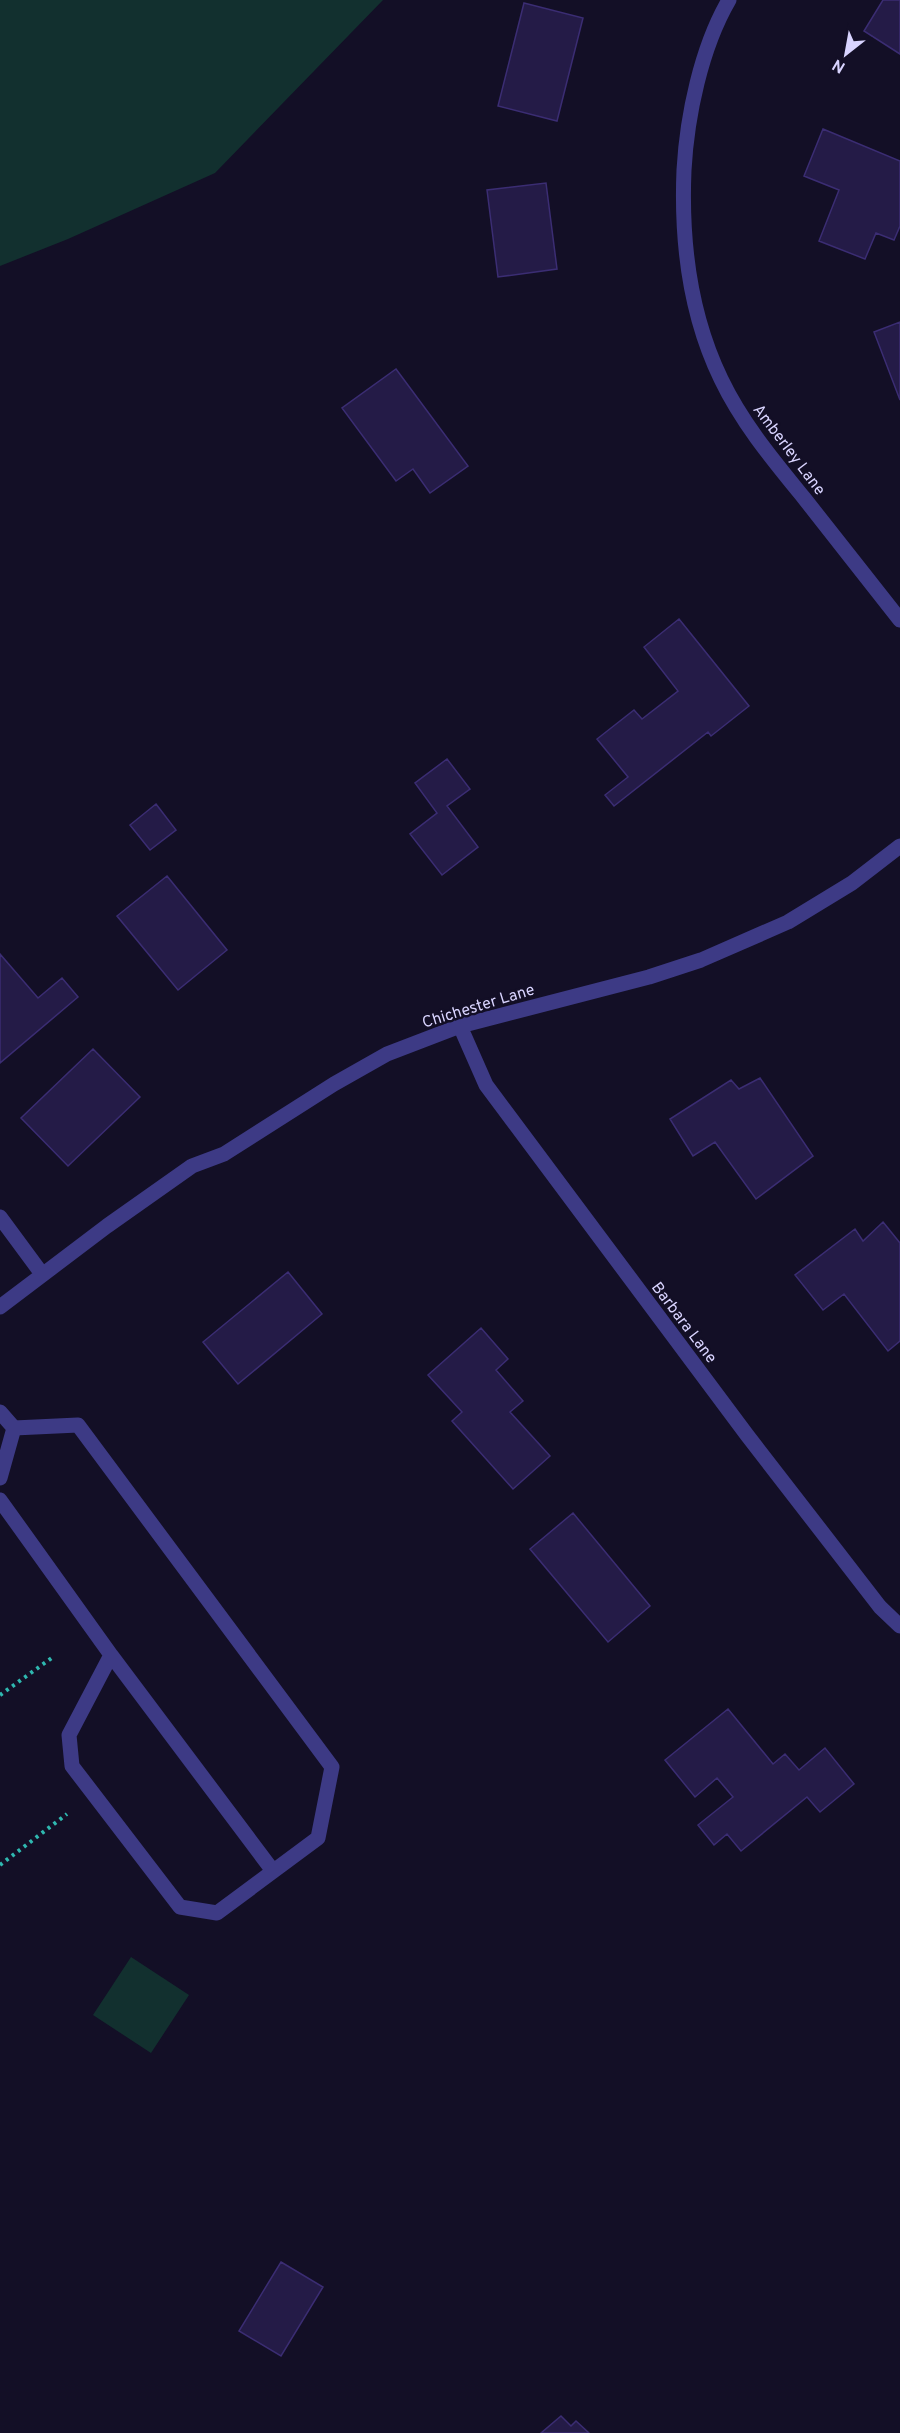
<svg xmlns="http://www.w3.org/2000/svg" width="900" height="2433" font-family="Overpass,sans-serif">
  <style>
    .green { fill: #12302f }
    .building { fill: #241b47; stroke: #3b2d73; stroke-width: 1.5 }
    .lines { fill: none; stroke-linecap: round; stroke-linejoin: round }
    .path { stroke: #2fb8b0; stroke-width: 4; stroke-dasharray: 3 4.5; stroke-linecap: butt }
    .lane { stroke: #3d3a85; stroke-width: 15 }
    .street { stroke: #3d3a85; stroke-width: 15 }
    .labels { text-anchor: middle; stroke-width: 5; stroke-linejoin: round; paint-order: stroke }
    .street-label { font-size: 16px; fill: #d9d4ff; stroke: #130f26 }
  </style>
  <rect width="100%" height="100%" fill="#130f26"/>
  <!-- green -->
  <path class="green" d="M 0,0 L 383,0 L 215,173 L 68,239 L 0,266 Z
    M 131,1957 L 189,1995 L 151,2053 L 93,2015 Z"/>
  <!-- building -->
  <path class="building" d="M 883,0 L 900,0 L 900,54 L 864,31 Z
    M 524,3 L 583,18 L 557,121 L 498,106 Z
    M 823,129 L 900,161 L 900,226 L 894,240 L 876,233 L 865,259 L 819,241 L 839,190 L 804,176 Z
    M 546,183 L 557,269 L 498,277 L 487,190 Z
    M 900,322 L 900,400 L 874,332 Z
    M 396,369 L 468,466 L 430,493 L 413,469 L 396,481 L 342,408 Z
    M 679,619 L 749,706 L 711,736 L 708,732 L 614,806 L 605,795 L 628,777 L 597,739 L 634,710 L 642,719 L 678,691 L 644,647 Z
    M 447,759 L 470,789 L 447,806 L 478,847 L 442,875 L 410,834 L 437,813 L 415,783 Z
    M 156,804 L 176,830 L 150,850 L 130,825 Z
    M 167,876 L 227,950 L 178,990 L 117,916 Z
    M 0,954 L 38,998 L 62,978 L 78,997 L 0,1063 Z
    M 93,1049 L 140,1097 L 68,1166 L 21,1118 Z
    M 760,1078 L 813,1156 L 756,1199 L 715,1142 L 693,1156 L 670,1119 L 731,1080 L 739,1089 Z
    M 883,1222 L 900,1243 L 900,1341 L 888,1351 L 844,1294 L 823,1310 L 795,1275 L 855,1229 L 863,1241 Z
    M 288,1272 L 322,1314 L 238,1384 L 203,1342 Z
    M 481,1328 L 508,1359 L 496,1370 L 523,1401 L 510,1412 L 550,1456 L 513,1489 L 452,1421 L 462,1412 L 428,1375 Z
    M 573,1513 L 650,1606 L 608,1642 L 530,1549 Z
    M 728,1709 L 773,1764 L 785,1754 L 799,1770 L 825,1748 L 854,1784 L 820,1812 L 807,1797 L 741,1851 L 727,1834 L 714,1845 L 698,1825 L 733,1797 L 717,1778 L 695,1797 L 665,1760 Z
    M 281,2262 L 323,2287 L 281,2356 L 239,2331 Z
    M 561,2416 L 571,2426 L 576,2421 L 589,2433 L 541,2433 Z"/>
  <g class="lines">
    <!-- path -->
    <path class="path" d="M 0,1695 L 53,1657
      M 0,1865 L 67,1814"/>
    <!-- lane -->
    <path class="lane" d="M 0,1412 L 14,1428
      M 0,1478 L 14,1428
      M 0,1500 L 111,1655 L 69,1735 L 72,1766 L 180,1907 L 217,1913 L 318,1838 L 332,1767 L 78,1425 L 14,1428
      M 111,1655 L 273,1871"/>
    <!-- street -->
    <path class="street" d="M 729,0 C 701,48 687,116 684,170 C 681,241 690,315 721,379 C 742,423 773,460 804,498 C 836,539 868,579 900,620
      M 460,1026 L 486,1085 L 747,1435 L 880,1607 L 900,1626
      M 0,1217 L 42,1274
      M 0,1307 L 107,1226 L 192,1166 L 224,1154 L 334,1084 L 387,1054 L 460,1026 L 649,977 L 701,960 L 788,922 L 852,883 L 900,846"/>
  </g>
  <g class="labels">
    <!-- street labels -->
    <g class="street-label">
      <text transform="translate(790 449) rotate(53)" y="6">Amberley Lane</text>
      <text transform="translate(478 1005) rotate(-17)" y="6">Chichester Lane</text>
      <text transform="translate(685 1322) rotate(53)" y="6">Barbara Lane</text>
    </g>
  </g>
  <!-- north arrow -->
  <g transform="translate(846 54) rotate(211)" stroke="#130f26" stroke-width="4.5" paint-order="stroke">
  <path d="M0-4.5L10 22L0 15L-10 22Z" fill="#d9d4ff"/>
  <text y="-9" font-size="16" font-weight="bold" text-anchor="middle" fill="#d9d4ff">N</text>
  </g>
</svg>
